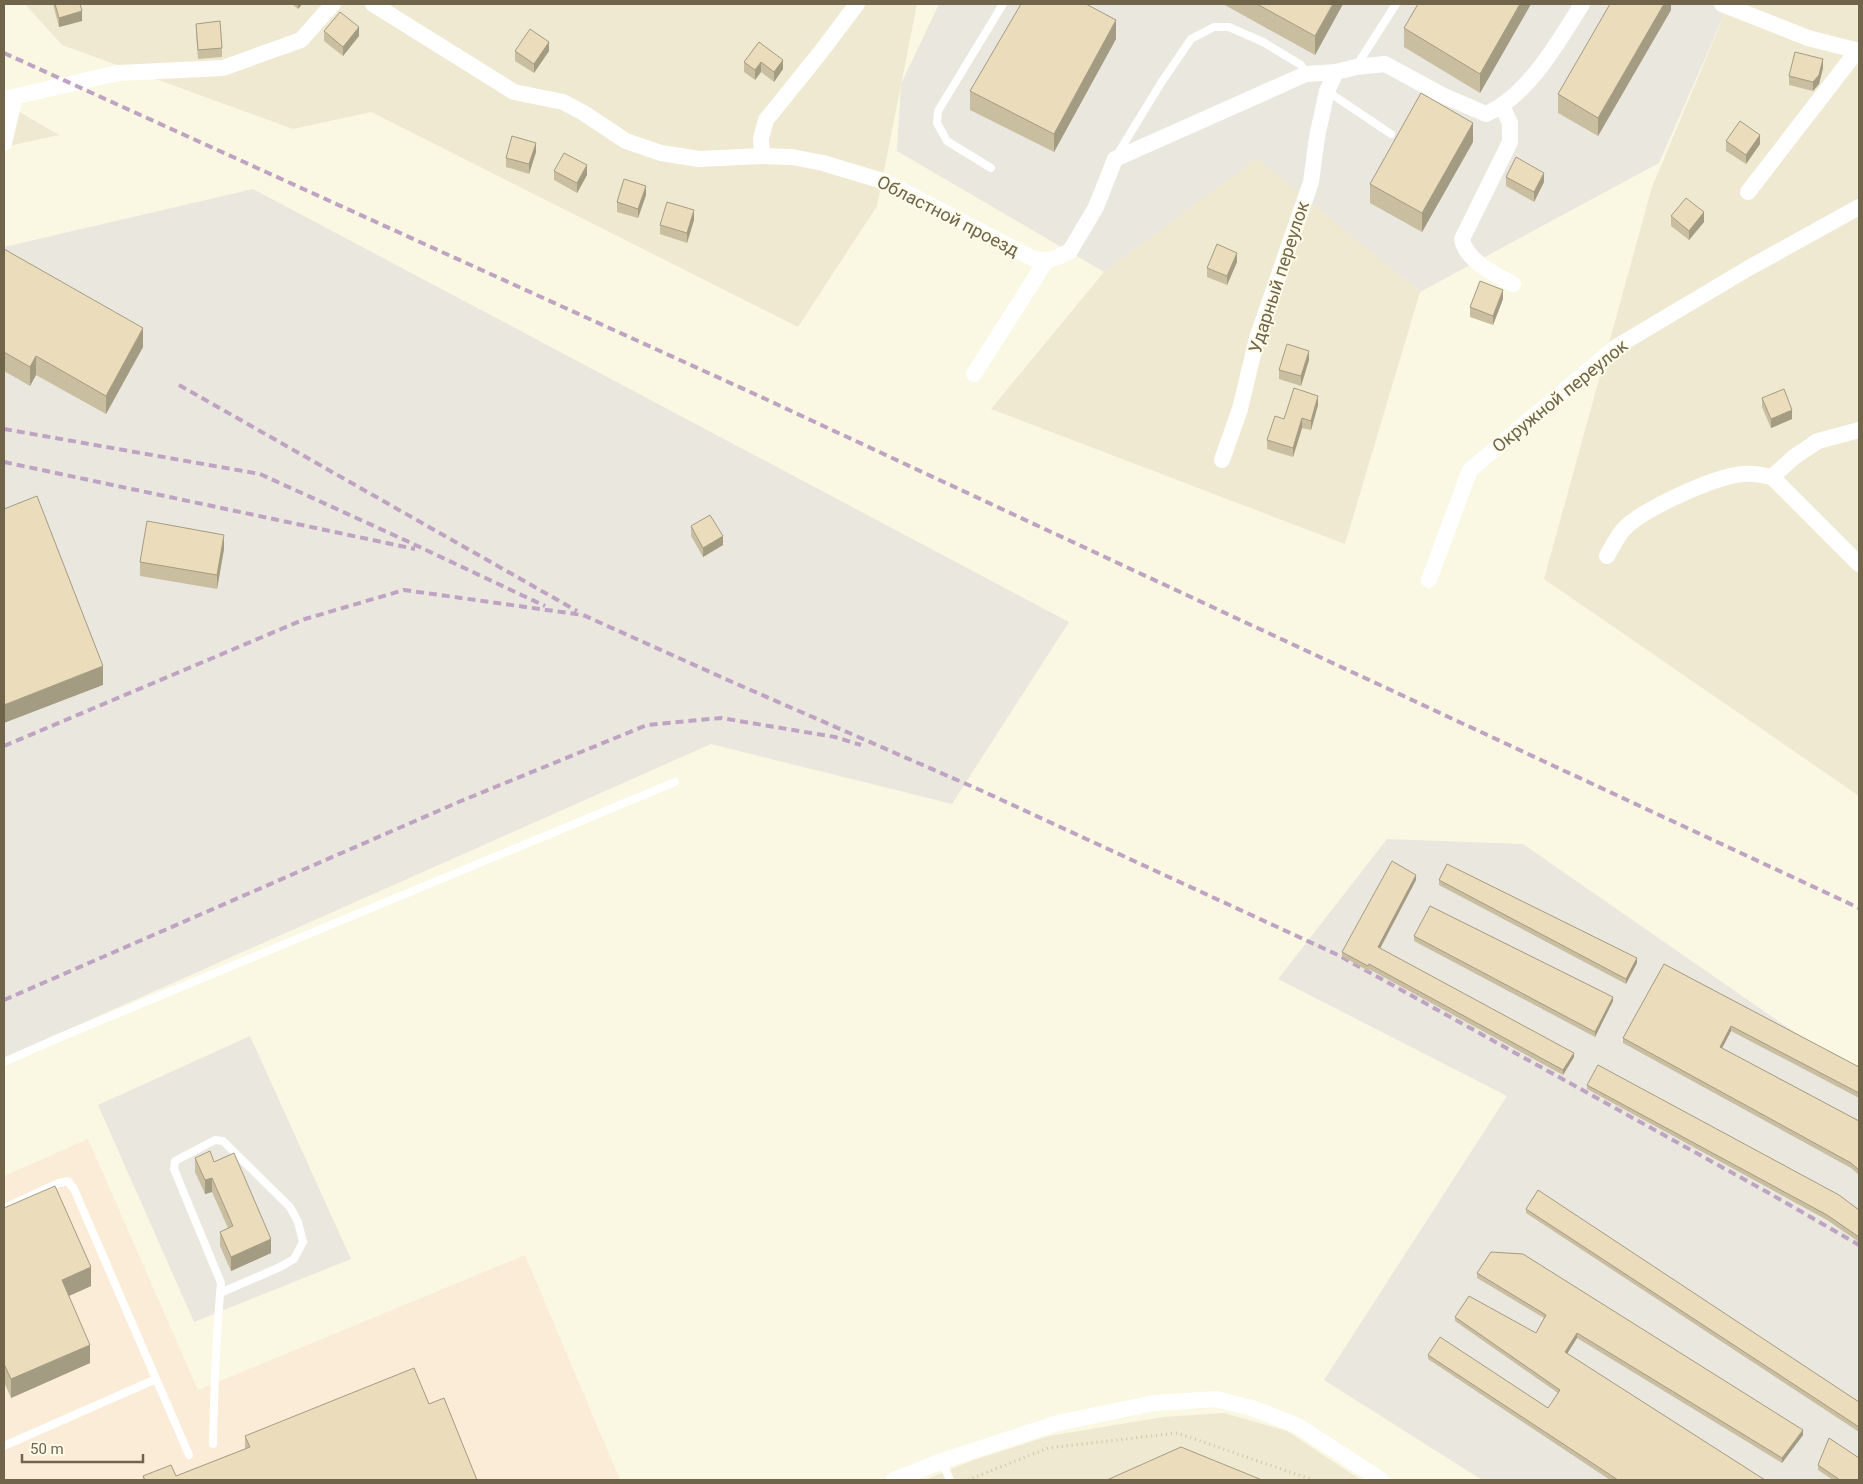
<svg xmlns="http://www.w3.org/2000/svg" width="1863" height="1484" font-family="Roboto,sans-serif">
  <style>
    .residential { fill: #eee9d0 }
    .commercial { fill: #faecd7 }
    .industrial { fill: #eae7de }
    .lines { fill: none; stroke-linecap: round; stroke-linejoin: round }
    .path { stroke: #d2c3a0; stroke-width: 3; stroke-dasharray: 1 4; stroke-linecap: butt }
    .service { stroke: #fff; stroke-width: 8 }
    .minor { stroke: #fff; stroke-width: 16 }
    .rail { stroke: #bea3c2; stroke-width: 4; stroke-dasharray: 8 5; stroke-linecap: butt }
    .wall { fill: #cabea1 }
    .shaded-wall { fill: #a49b83 }
    .building { fill: #ebddbb; stroke: #a49b83 }
    .labels { text-anchor: middle; stroke-width: 4; stroke-linejoin: round; paint-order: stroke }
    .street-label { font-size: 18px; fill: #70644b; stroke: #fefce9 }
  </style>
  <rect width="100%" height="100%" fill="#faf8e3"/>
  <!-- residential -->
  <path class="residential" d="M 25,4 L 917,4 L 877,206 L 798,327 L 371,112 L 293,129 L 62,45 Z
    M 1729,4 L 1859,4 L 1859,796 L 1544,579 L 1652,187 Z
    M 4,103 L 59,135 L 4,147 Z
    M 1257,157 L 1420,292 L 1345,544 L 991,409 L 1104,272 Z
    M 1224,1413 L 1287,1431 L 1361,1480 L 925,1480 L 971,1461 L 1049,1436 L 1163,1417 Z"/>
  <!-- commercial -->
  <path class="commercial" d="M 88,1139 L 198,1390 L 525,1255 L 620,1480 L 4,1480 L 4,1176 Z"/>
  <!-- industrial -->
  <path class="industrial" d="M 939,4 L 1729,4 L 1659,163 L 1420,292 L 1257,158 L 1104,272 L 897,151 L 901,84 Z
    M 253,189 L 1069,622 L 952,804 L 711,744 L 4,1058 L 4,247 Z
    M 1387,839 L 1523,844 L 1859,1077 L 1859,1480 L 1482,1480 L 1324,1380 L 1507,1096 L 1278,979 Z
    M 250,1036 L 351,1259 L 194,1322 L 98,1105 Z"/>
  <g class="lines">
    <!-- path -->
    <path class="path" d="M 968,1480 L 1048,1448 L 1177,1433 L 1313,1480"/>
    <!-- service -->
    <path class="service" d="M 1357,65 L 1396,4
      M 1327,91 L 1391,134
      M 1117,155 L 1161,83 L 1191,39 L 1214,27 L 1229,27 L 1263,42 L 1301,65 L 1306,74
      M 991,168 L 947,141 L 937,123 L 938,111 L 1003,4
      M 4,1062 L 56,1039 L 675,782
      M 4,1208 L 59,1183 L 68,1181 L 74,1189 L 189,1455
      M 213,1444 C 214,1391 216,1337 221,1283 L 174,1169 L 175,1161 L 215,1140 L 223,1141 L 290,1207 L 298,1222 L 303,1242 L 294,1259 L 280,1267 L 220,1293
      M 4,1446 L 156,1379
      M 942,1461 L 950,1480"/>
    <!-- minor -->
    <path class="minor" d="M 373,4 L 514,92 L 563,102 L 582,112 L 626,141 L 661,153 L 699,159 L 762,156 L 792,157 L 823,163 L 886,182 L 1032,258 L 1046,261 L 1058,257 L 1070,251 L 1096,207 L 1115,159 L 1306,74 L 1336,72
      M 1722,4 L 1808,38 L 1859,51
      M 4,99 L 118,73 L 223,68 L 301,40 L 333,4
      M 1502,105 L 1510,123 L 1510,142 L 1462,239 C 1466,261 1495,274 1513,284
      M 4,143 L 15,97
      M 762,156 L 761,138 L 766,120 L 820,53 L 857,4
      M 1748,192 L 1857,51
      M 974,374 L 1046,261
      M 1222,460 L 1240,409 L 1257,338 L 1311,182 L 1317,137 L 1327,91 L 1336,72 L 1356,67 L 1385,64 L 1442,95 L 1486,114 C 1528,96 1559,41 1582,4
      M 1772,477 L 1859,564
      M 1607,556 C 1612,547 1617,537 1623,530 C 1642,509 1714,477 1742,474 C 1752,473 1763,475 1772,477 L 1794,457 L 1818,441 L 1859,430
      M 1429,580 L 1470,470 L 1616,347 L 1747,269 L 1859,207
      M 894,1480 L 942,1461 L 1058,1423 L 1154,1403 L 1216,1399 L 1255,1409 L 1298,1426 L 1381,1480"/>
    <!-- rail -->
    <path class="rail" d="M 4,53 L 759,396 L 1859,908
      M 179,385 L 577,611
      M 4,429 L 260,474 L 409,542 L 545,606
      M 4,462 L 415,549
      M 4,746 L 305,619 L 404,590 L 583,615 L 730,681 L 980,790 L 1338,955 L 1767,1192 L 1859,1245
      M 4,1000 L 461,801 L 647,725 L 721,718 L 835,737 L 861,745"/>
  </g>
  <!-- wall -->
  <path class="wall" d="M 53,4 L 80,4 L 82,21 L 59,27 Z
    M 292,4 L 302,4 L 298,9 Z
    M 1223,4 L 1343,4 L 1315,55 Z
    M 1531,4 L 1480,93 L 1404,47 L 1404,28 Z
    M 1671,4 L 1671,10 L 1598,136 L 1558,113 L 1558,94 Z
    M 196,24 L 222,48 L 222,57 L 198,59 L 196,33 Z
    M 324,31 L 359,36 L 343,56 L 324,41 Z
    M 1116,39 L 1054,152 L 970,110 L 970,91 Z
    M 759,42 L 783,69 L 774,82 L 761,72 L 755,80 L 744,72 L 744,62 Z
    M 515,51 L 549,51 L 534,73 L 515,61 Z
    M 1823,68 L 1819,84 L 1813,91 L 1789,85 L 1789,76 Z
    M 1726,141 L 1760,144 L 1746,164 L 1726,151 Z
    M 1473,142 L 1422,232 L 1370,203 L 1370,184 Z
    M 536,152 L 529,174 L 506,167 L 506,158 Z
    M 554,171 L 587,175 L 577,193 L 554,180 Z
    M 1506,177 L 1544,182 L 1534,202 L 1506,186 Z
    M 646,195 L 638,218 L 617,212 L 617,202 Z
    M 1671,216 L 1704,222 L 1689,240 L 1671,226 Z
    M 694,220 L 687,243 L 660,234 L 660,225 Z
    M 4,249 L 143,347 L 106,414 L 36,375 L 30,386 L 4,371 Z
    M 1237,262 L 1227,285 L 1207,277 L 1207,268 Z
    M 1503,299 L 1493,325 L 1470,317 L 1470,307 Z
    M 1309,360 L 1301,386 L 1279,379 L 1279,370 Z
    M 1762,398 L 1792,419 L 1771,428 L 1762,407 Z
    M 1318,405 L 1311,430 L 1302,428 L 1293,457 L 1267,449 L 1267,440 L 1284,419 Z
    M 691,526 L 723,545 L 703,557 L 691,536 Z
    M 224,549 L 217,589 L 140,576 L 140,562 Z
    M 1416,880 L 1380,949 L 1574,1057 L 1563,1075 L 1369,969 L 1368,971 L 1342,956 L 1342,952 Z
    M 1439,880 L 1637,963 L 1626,984 L 1439,885 Z
    M 1414,936 L 1613,1001 L 1595,1037 L 1414,941 Z
    M 1664,964 L 1859,1067 L 1859,1098 L 1731,1031 L 1722,1048 L 1859,1121 L 1859,1175 L 1851,1168 L 1623,1043 L 1623,1038 Z
    M 1587,1085 L 1859,1210 L 1859,1242 L 1827,1220 L 1587,1089 Z
    M 195,1158 L 214,1162 L 271,1253 L 231,1271 L 220,1246 L 220,1232 L 228,1228 L 212,1192 L 205,1194 L 195,1172 Z
    M 4,1208 L 91,1286 L 69,1296 L 90,1363 L 11,1398 L 4,1382 Z
    M 1526,1209 L 1859,1402 L 1859,1432 L 1526,1213 Z
    M 1477,1273 L 1803,1435 L 1782,1463 L 1577,1338 L 1567,1354 L 1765,1480 L 1610,1480 L 1428,1359 L 1428,1355 L 1548,1408 L 1558,1393 L 1455,1321 L 1455,1317 L 1536,1333 L 1544,1318 L 1477,1278 Z
    M 429,1404 L 477,1480 L 143,1480 L 143,1476 L 176,1476 L 245,1449 L 245,1436 Z
    M 1818,1465 L 1859,1480 L 1833,1480 L 1818,1470 Z"/>
  <!-- shaded-wall -->
  <path class="shaded-wall" d="M 298,4 L 302,4 L 298,9 Z
    M 1333,4 L 1343,4 L 1315,55 L 1315,36 Z
    M 1520,4 L 1531,4 L 1480,93 L 1480,74 Z
    M 1664,4 L 1671,4 L 1671,10 L 1598,136 L 1598,118 Z
    M 82,11 L 82,21 L 59,27 L 59,18 Z
    M 1116,20 L 1116,39 L 1054,152 L 1054,134 Z
    M 359,27 L 359,36 L 343,56 L 343,47 Z
    M 549,42 L 549,51 L 534,73 L 534,64 Z
    M 1823,59 L 1823,68 L 1819,84 L 1813,91 L 1813,82 Z
    M 783,60 L 783,69 L 774,82 L 774,72 Z
    M 761,62 L 761,72 L 755,80 L 755,70 Z
    M 1473,123 L 1473,142 L 1422,232 L 1422,213 Z
    M 1760,135 L 1760,144 L 1746,164 L 1746,155 Z
    M 536,143 L 536,152 L 529,174 L 529,164 Z
    M 587,165 L 587,175 L 577,193 L 577,183 Z
    M 1544,173 L 1544,182 L 1534,202 L 1534,192 Z
    M 646,186 L 646,195 L 638,218 L 638,209 Z
    M 694,210 L 694,220 L 687,243 L 687,233 Z
    M 1704,212 L 1704,222 L 1689,240 L 1689,231 Z
    M 1237,253 L 1237,262 L 1227,285 L 1227,276 Z
    M 1503,290 L 1503,299 L 1493,325 L 1493,316 Z
    M 143,328 L 143,347 L 106,414 L 106,396 Z
    M 1309,351 L 1309,360 L 1301,386 L 1301,376 Z
    M 36,356 L 36,375 L 30,386 L 30,367 Z
    M 1318,396 L 1318,405 L 1311,430 L 1311,421 Z
    M 1792,410 L 1792,419 L 1771,428 L 1771,419 Z
    M 1302,418 L 1302,428 L 1293,457 L 1293,448 Z
    M 224,535 L 224,549 L 217,589 L 217,575 Z
    M 723,536 L 723,545 L 703,557 L 703,548 Z
    M 103,666 L 103,685 L 4,723 L 4,705 Z
    M 1416,875 L 1416,880 L 1378,952 L 1378,947 Z
    M 1637,958 L 1637,963 L 1626,984 L 1626,979 Z
    M 1613,997 L 1613,1001 L 1595,1037 L 1595,1032 Z
    M 1731,1026 L 1731,1031 L 1720,1052 L 1720,1047 Z
    M 1574,1053 L 1574,1057 L 1563,1075 L 1563,1070 Z
    M 212,1178 L 212,1192 L 205,1194 L 205,1180 Z
    M 271,1239 L 271,1253 L 231,1271 L 231,1257 Z
    M 91,1267 L 91,1286 L 62,1299 L 62,1280 Z
    M 1577,1333 L 1577,1338 L 1565,1357 L 1565,1352 Z
    M 90,1345 L 90,1363 L 11,1398 L 11,1379 Z
    M 1803,1430 L 1803,1435 L 1782,1463 L 1782,1458 Z"/>
  <!-- building -->
  <path class="building" d="M 55,4 L 80,4 L 82,11 L 59,18 Z
    M 1021,4 L 1086,4 L 1116,20 L 1054,134 L 970,91 Z
    M 1257,4 L 1333,4 L 1315,36 Z
    M 1418,4 L 1520,4 L 1480,74 L 1404,28 Z
    M 1610,4 L 1664,4 L 1598,118 L 1558,94 Z
    M 340,12 L 359,27 L 343,47 L 324,31 Z
    M 220,21 L 222,48 L 198,50 L 196,24 Z
    M 530,29 L 549,42 L 534,64 L 515,51 Z
    M 759,42 L 783,60 L 774,72 L 761,62 L 755,70 L 744,62 Z
    M 1795,52 L 1823,59 L 1819,75 L 1813,82 L 1789,76 Z
    M 1421,93 L 1473,123 L 1422,213 L 1370,184 Z
    M 1740,121 L 1760,135 L 1746,155 L 1726,141 Z
    M 512,136 L 536,143 L 529,164 L 506,158 Z
    M 564,153 L 587,165 L 577,183 L 554,171 Z
    M 1516,157 L 1544,173 L 1534,192 L 1506,177 Z
    M 624,179 L 646,186 L 638,209 L 617,202 Z
    M 1686,198 L 1704,212 L 1689,231 L 1671,216 Z
    M 667,202 L 694,210 L 687,233 L 660,225 Z
    M 1217,244 L 1237,253 L 1227,276 L 1207,268 Z
    M 4,249 L 143,328 L 106,396 L 36,356 L 30,367 L 4,352 Z
    M 1480,281 L 1503,290 L 1493,316 L 1470,307 Z
    M 1287,344 L 1309,351 L 1301,376 L 1279,370 Z
    M 1294,388 L 1318,396 L 1311,421 L 1302,418 L 1293,448 L 1267,440 L 1275,416 L 1284,419 Z
    M 1784,389 L 1792,410 L 1771,419 L 1762,398 Z
    M 37,496 L 103,666 L 4,705 L 4,509 Z
    M 710,515 L 723,536 L 703,548 L 691,526 Z
    M 147,521 L 224,535 L 217,575 L 140,562 Z
    M 1392,861 L 1416,875 L 1378,947 L 1574,1053 L 1563,1070 L 1369,964 L 1368,966 L 1342,952 Z
    M 1447,864 L 1637,958 L 1626,979 L 1439,880 Z
    M 1430,906 L 1613,997 L 1595,1032 L 1414,936 Z
    M 1664,964 L 1859,1067 L 1859,1093 L 1731,1026 L 1720,1047 L 1859,1121 L 1859,1170 L 1851,1163 L 1623,1038 Z
    M 1598,1065 L 1839,1195 L 1859,1210 L 1859,1237 L 1827,1215 L 1587,1085 Z
    M 210,1151 L 214,1162 L 234,1153 L 271,1239 L 231,1257 L 220,1232 L 233,1226 L 212,1178 L 205,1180 L 195,1158 Z
    M 55,1186 L 91,1267 L 62,1280 L 90,1345 L 11,1379 L 4,1364 L 4,1208 Z
    M 1538,1190 L 1859,1402 L 1859,1427 L 1526,1209 Z
    M 1491,1252 L 1523,1254 L 1803,1430 L 1782,1458 L 1577,1333 L 1565,1352 L 1765,1480 L 1618,1480 L 1428,1355 L 1440,1337 L 1548,1408 L 1560,1390 L 1455,1317 L 1469,1296 L 1536,1333 L 1546,1315 L 1477,1273 Z
    M 414,1368 L 429,1404 L 444,1398 L 477,1480 L 145,1480 L 143,1476 L 171,1465 L 176,1476 L 250,1447 L 245,1436 Z
    M 1829,1438 L 1859,1458 L 1859,1480 L 1840,1480 L 1818,1465 Z
    M 1181,1447 L 1262,1480 L 1107,1480 Z"/>
  <g class="labels">
    <!-- street labels -->
    <g class="street-label">
      <text transform="translate(948 216) rotate(27)" y="6">Областной проезд</text>
      <text transform="translate(1279 277) rotate(-72)" y="6">Ударный переулок</text>
      <text transform="translate(1560 396) rotate(-39)" y="6">Окружной переулок</text>
    </g>
  </g>
  <!-- border -->
  <rect width="1863" height="1484" fill="none" stroke="#70644b" stroke-width="10"/>
  <!-- scale -->
  <path d="M22 1454v8h121v-8" fill="none" stroke="#70644b" stroke-width="2.5"/>
  <text x="30" y="1454" font-size="15" fill="#70644b" stroke="#fefce9" stroke-width="4" paint-order="stroke">50 m</text>
</svg>
